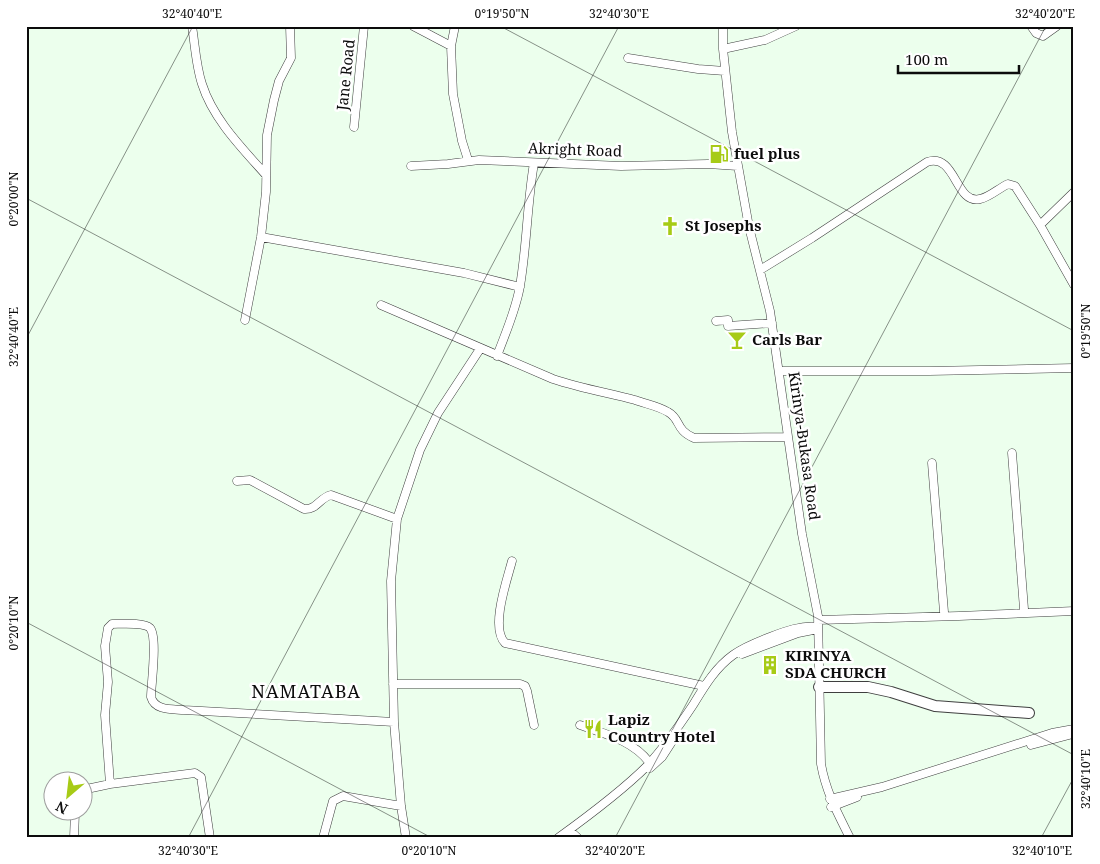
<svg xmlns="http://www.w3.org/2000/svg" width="1100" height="864" font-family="'Noto Serif',serif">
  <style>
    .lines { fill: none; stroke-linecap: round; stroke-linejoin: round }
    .minor-casing { stroke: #3f3f3f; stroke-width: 9 }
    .tertiary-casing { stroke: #3f3f3f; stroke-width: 12 }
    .minor { stroke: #fff; stroke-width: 8 }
    .tertiary { stroke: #fff; stroke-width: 10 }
    .ticks { fill: none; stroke: #0c0c0c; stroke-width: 1; stroke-opacity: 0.45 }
    .labels { text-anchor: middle; stroke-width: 5; stroke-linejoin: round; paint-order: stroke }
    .street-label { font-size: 15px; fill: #0c0c0c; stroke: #fff }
    .poi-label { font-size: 15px; font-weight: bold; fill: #0c0c0c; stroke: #fff; text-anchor: start }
    .quarter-label { font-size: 18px; letter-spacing: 1px; fill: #0c0c0c; stroke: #fff }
    .neatline { fill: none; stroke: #0c0c0c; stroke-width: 2 }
    .ticks-label { font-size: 12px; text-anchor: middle; fill: #0c0c0c }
  </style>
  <rect width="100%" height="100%" fill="#ecffed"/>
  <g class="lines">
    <!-- minor casing -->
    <g class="minor-casing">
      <path id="minor" d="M 192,26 C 195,45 196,66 202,84 C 213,119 242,148 266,175
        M 413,26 L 451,46
        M 455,26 L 451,46 L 453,94 L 462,141 L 468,160
        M 723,26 L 723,49 L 732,132 L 749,227 L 770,311 L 802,534 L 818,616 L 821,764 C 826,792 837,812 850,838
        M 1031,26 L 1036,33 L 1043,36 L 1057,26
        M 723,49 L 765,40 L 796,26
        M 628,58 L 698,69 L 725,71
        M 354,127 L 364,26
        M 411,166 L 448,164 L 479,160 L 621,166 L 708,164 L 738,166
        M 1040,225 L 1074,192
        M 261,237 L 464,273 L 520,287
        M 760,270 L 812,238 L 927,162 C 956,152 955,205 980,199 C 990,197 999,188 1008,184 L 1015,186 L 1040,225 L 1074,285
        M 381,305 L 553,379 C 580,388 608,393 635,400 C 646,404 658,406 668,412 C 681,419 675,430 694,438 L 787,437
        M 245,320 L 261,237 L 266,192 L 267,135 L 274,100 L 279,81 L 291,58 L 290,26
        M 716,321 L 728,320 L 728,326 L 772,323
        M 497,356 C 505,334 516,310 520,286 C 527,245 527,204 534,163
        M 779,371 L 929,371 L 1074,368
        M 1012,453 L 1024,609
        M 932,463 L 944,612
        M 237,481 L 250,480 L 304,509 C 317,510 319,498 331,495 L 397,519
        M 512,561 C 507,580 490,628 505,643 L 704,686
        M 818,620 L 959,616 L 1074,611
        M 742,654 L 798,633 L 818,629
        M 393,684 L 520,684 L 525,686 L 527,691 L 534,725
        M 580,725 C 605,734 632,740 649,762
        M 1031,745 L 1073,734
        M 650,768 L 662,757 L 673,740
        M 110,784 L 105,715 L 108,682 L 105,646 L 108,628 L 112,624 C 121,624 144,622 150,628 C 158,637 151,685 151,697 C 155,711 172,709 184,710 L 394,722
        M 82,790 L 110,784 L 195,773 L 201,777 L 210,838
        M 830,799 L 882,787 L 1052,733 L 1074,729
        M 831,807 L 857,797
        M 569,830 L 578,838
        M 74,838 L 75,812
        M 323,838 L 333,801 L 343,796 L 401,806
        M 406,838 L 401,806 L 394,722 L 391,581 L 397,519 L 420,450 L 438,413 L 480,349
        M 558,838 C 587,817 622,791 647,766 C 664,748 679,726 693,705 C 704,687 715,668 733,655 C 744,647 757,642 770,637 C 785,631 802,625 818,627"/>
    </g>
    <!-- tertiary casing -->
    <g class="tertiary-casing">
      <path id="tertiary" d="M 819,687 L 868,687 L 891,692 L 935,706 L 1029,713"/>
    </g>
    <!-- minor -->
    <use href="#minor" class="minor"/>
    <!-- tertiary -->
    <use href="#tertiary" class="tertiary"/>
  </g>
  <!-- ticks -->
  <path class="ticks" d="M 500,26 L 1074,331M 26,198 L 1074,755M 26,339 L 193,26M 26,622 L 432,838M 188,838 L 619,26M 615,838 L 1046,26M 1041,838 L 1074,777"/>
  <!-- icons -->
  <defs>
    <g id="fuel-bare" transform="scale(1.5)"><path d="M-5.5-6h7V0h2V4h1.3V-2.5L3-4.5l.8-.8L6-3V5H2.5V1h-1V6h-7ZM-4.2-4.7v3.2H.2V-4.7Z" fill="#a7cb16" stroke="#fff" stroke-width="2.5" paint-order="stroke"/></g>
    <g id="church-bare" transform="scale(1.5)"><path d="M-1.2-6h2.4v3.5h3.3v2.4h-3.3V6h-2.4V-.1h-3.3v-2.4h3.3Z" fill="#a7cb16" stroke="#fff" stroke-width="2.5" paint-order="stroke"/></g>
    <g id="bar-bare" transform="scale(1.5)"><path d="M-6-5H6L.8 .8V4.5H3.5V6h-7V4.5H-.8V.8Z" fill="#a7cb16" stroke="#fff" stroke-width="2.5" paint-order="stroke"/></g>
    <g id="building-bare" transform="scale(1.5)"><path d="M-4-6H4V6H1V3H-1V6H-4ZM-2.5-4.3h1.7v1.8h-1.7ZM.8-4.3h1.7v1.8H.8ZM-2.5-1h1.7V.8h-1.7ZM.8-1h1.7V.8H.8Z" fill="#a7cb16" stroke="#fff" stroke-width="2.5" paint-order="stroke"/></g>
    <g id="restaurant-bare" transform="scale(1.5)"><path d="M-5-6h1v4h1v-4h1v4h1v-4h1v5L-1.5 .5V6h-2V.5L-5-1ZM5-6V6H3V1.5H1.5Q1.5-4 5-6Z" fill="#a7cb16" stroke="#fff" stroke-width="2.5" paint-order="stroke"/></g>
  </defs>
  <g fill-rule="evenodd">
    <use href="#fuel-bare" x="719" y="154"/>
    <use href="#church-bare" x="670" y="226"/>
    <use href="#bar-bare" x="737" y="340"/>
    <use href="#building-bare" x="770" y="665"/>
    <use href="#restaurant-bare" x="593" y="729"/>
  </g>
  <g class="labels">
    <!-- street labels -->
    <g class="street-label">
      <text transform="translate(346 75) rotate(-84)" y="5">Jane Road</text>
      <text transform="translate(575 150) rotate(2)" y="5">Akright Road</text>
      <text transform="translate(804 446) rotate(82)" y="5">Kirinya-Bukasa Road</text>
    </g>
    <!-- poi labels -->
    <g class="poi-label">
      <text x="734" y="159">fuel plus</text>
      <text x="685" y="231">St Josephs</text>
      <text x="752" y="345">Carls Bar</text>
      <text x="785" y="661">KIRINYA<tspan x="785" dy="17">SDA CHURCH</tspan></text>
      <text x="608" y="725">Lapiz<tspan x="608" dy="17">Country Hotel</tspan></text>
    </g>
    <!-- quarter labels -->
    <g class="quarter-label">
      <text x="306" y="698">NAMATABA</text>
    </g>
  </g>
  <!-- border -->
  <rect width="1100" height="864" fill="none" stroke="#ffffff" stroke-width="55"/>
  <!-- north arrow -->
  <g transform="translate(68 796) rotate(208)"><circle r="24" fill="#ffffff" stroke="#9e9e9e"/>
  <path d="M0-4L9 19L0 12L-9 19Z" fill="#a7cb16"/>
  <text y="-8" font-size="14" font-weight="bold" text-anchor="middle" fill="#0c0c0c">N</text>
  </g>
  <!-- scale -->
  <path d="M898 65v8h121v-8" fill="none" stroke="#0c0c0c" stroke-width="2.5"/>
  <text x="905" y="65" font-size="15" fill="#0c0c0c" stroke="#ffffff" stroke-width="4" paint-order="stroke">100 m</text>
  <rect x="28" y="28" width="1044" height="808" class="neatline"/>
  <g class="ticks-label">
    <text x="192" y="18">32°40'40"E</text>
    <text x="502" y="18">0°19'50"N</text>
    <text x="619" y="18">32°40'30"E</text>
    <text x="1045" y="18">32°40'20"E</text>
    <text transform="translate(14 199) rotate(-90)" y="4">0°20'00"N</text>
    <text transform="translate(1086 331) rotate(-90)" y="4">0°19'50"N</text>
    <text transform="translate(14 337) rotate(-90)" y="4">32°40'40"E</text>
    <text transform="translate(14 623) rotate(-90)" y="4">0°20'10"N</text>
    <text transform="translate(1086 779) rotate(-90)" y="4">32°40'10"E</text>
    <text x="188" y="855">32°40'30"E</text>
    <text x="429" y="855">0°20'10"N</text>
    <text x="615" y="855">32°40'20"E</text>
    <text x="1042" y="855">32°40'10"E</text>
  </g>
</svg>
